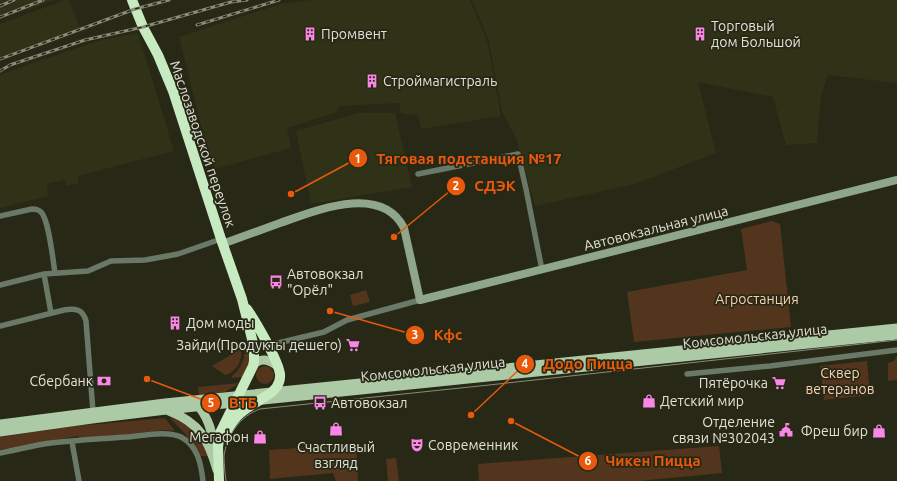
<svg xmlns="http://www.w3.org/2000/svg" width="897" height="481" font-family="Ubuntu,sans-serif">
  <style>
    .built { fill: #303218 }
    .green { fill: #53351e }
    .lines { fill: none; stroke-linecap: round; stroke-linejoin: round }
    .street { stroke: #6a7867; stroke-width: 5.5 }
    .secondary { stroke: #8fa68b; stroke-width: 8 }
    .primary { stroke: #adcaa6; stroke-width: 9 }
    .highway { stroke: #c7eac0; stroke-width: 10 }
    .tram { stroke: #898b7b; stroke-width: 1 }
    .rail-casing { stroke: #898b7b; stroke-width: 3 }
    .rail { stroke: #272815; stroke-width: 1.5; stroke-dasharray: 4.5; stroke-linecap: butt }
    .labels { text-anchor: middle; stroke-width: 3.5; stroke-linejoin: round; paint-order: stroke }
    .poi-label { font-size: 14px; fill: #dfe1d5; stroke: #272815; text-anchor: start }
    .street-label { font-size: 14px; fill: #dfe1d5; stroke: #272815 }
    .park-label { font-size: 14px; fill: #f8d0b4; stroke: #272815 }
    .leader { fill: none; stroke: #e8590c; stroke-width: 1.5 }
    .callout-dot { fill: #e8590c; stroke: #272815; stroke-width: 1.5 }
    .mark-label { font-size: 12px; text-anchor: middle; font-weight: bold; fill: #fff }
    .callout-label { font-size: 15px; text-anchor: middle; font-weight: bold; fill: #e8590c; stroke: #272815; stroke-width: 3.5; stroke-linejoin: round; paint-order: stroke }
  </style>
  <rect width="100%" height="100%" fill="#272815"/>
  <!-- built -->
  <path class="built" d="M 0,0 L 55,0 L 0,19 Z
    M 65,0 L 69,0 L 80,28 L 0,57 L 0,24 Z
    M 311,0 L 470,0 L 488,44 L 501,116 L 421,129 L 418,115 L 401,114 L 399,103 L 339,106 L 337,112 L 287,128 L 291,148 L 215,169 L 202,129 L 179,37 L 281,4 Z
    M 472,0 L 897,0 L 897,83 L 828,75 L 821,96 L 817,143 L 786,145 L 773,97 L 698,82 L 716,153 L 635,184 L 535,206 L 516,138 L 502,112 L 489,41 Z
    M 138,33 L 174,151 L 78,176 L 79,183 L 67,186 L 64,180 L 47,184 L 48,196 L 0,208 L 0,75 L 27,65 L 98,41 Z
    M 358,113 L 395,113 L 412,187 L 311,204 L 296,131 Z"/>
  <!-- green -->
  <path class="green" d="M 772,221 L 780,224 L 791,327 L 634,342 L 627,292 L 747,270 L 741,229 Z
    M 366,290 L 370,302 L 353,306 L 350,295 Z
    M 245,344 L 248,344 L 250,362 L 242,381 L 241,377 L 231,378 C 233,374 236,373 238,370 C 244,362 245,354 245,344 Z
    M 239,350 L 241,350 C 243,360 236,373 225,375 L 212,366 Z
    M 897,356 L 897,380 L 888,381 L 888,363 L 894,361 Z
    M 867,361 L 870,395 L 824,400 L 820,366 Z
    M256 375a9 9 0 1 1 18 0a9 9 0 1 1-18 0Z
    M 240,383 L 225,392 L 199,396 L 198,387 Z
    M 165,418 L 175,431 L 165,430 L 80,439 L 78,436 L 0,450 L 0,437 L 76,426 Z
    M 170,418 C 186,417 205,440 208,456 L 201,456 L 186,435 Z
    M 356,444 L 358,481 L 336,481 L 333,473 L 270,479 L 269,450 Z
    M 719,446 L 722,473 L 639,481 L 479,481 L 478,464 Z
    M 396,458 L 399,481 L 388,481 L 386,459 Z"/>
  <g class="lines">
    <!-- street -->
    <path class="street" d="M 418,174 L 518,154 L 526,189 L 542,270
      M 0,216 L 32,209 C 35,209 39,210 41,212 C 49,220 53,261 55,273
      M 44,274 L 51,313
      M 0,285 L 44,274 L 88,271 L 111,261 L 145,260 L 178,254 L 221,239
      M 0,326 L 64,310 C 75,308 83,309 86,321 L 93,412
      M 254,347 L 278,343 L 324,332 L 347,320 L 420,300
      M 687,374 L 770,366 L 897,350
      M 72,442 L 79,481
      M 0,453 C 17,450 34,445 51,443 C 76,440 101,439 126,437 C 141,436 167,430 181,437 C 198,446 201,464 203,481"/>
    <!-- secondary -->
    <path class="secondary" d="M 222,244 C 241,237 261,230 280,223 C 315,211 381,183 404,228 L 420,300 L 897,180"/>
    <!-- primary -->
    <path class="primary" d="M 253,366 C 260,356 269,360 278,366
      M 196,404 C 209,416 213,435 215,453
      M 169,411 C 200,423 208,439 217,470
      M 0,424 L 165,403 L 897,328
      M 0,432 L 92,419 L 166,410 L 897,335"/>
    <!-- highway -->
    <path class="highway" d="M 132,0 L 143,27 L 158,55 L 173,91 L 221,239 L 242,299 L 254,347 L 254,361 L 253,366 L 220,433 L 218,447 L 219,481
      M 224,438 C 234,413 245,410 266,396 C 274,392 281,384 280,374 C 278,360 256,322 247,309"/>
    <!-- tram -->
    <path class="tram" d="M 226,481 C 225,473 224,464 224,456 C 227,435 240,416 260,409 L 489,385 L 897,340"/>
    <!-- rail casing -->
    <g class="rail-casing">
      <path id="rail" d="M 0,6 L 14,0
        M 0,17 L 43,0
        M 197,25 L 279,0
        M 0,59 L 135,9 L 169,0
        M 0,71 L 10,65 L 85,40 L 143,27 L 231,2 L 247,0"/>
    </g>
    <!-- rail -->
    <use href="#rail" class="rail"/>
  </g>
  <!-- icons -->
  <defs>
    <g id="building-bare" transform="scale(1.08)"><path d="M-4-6H4V6H1V3H-1V6H-4ZM-2.5-4.3h1.7v1.8h-1.7ZM.8-4.3h1.7v1.8H.8ZM-2.5-1h1.7V.8h-1.7ZM.8-1h1.7V.8H.8Z" fill="#fa87e7" stroke="#272815" stroke-width="2.5" paint-order="stroke"/></g>
    <g id="bus-bare" transform="scale(1.08)"><path d="M-5-6H5V4H4V6H2V4H-2V6H-4V4H-5ZM-3.5-4V0h7V-4ZM-3.5 1.2v1.5H-2V1.2ZM2 1.2v1.5H3.5V1.2Z" fill="#fa87e7" stroke="#272815" stroke-width="2.5" paint-order="stroke"/></g>
    <g id="supermarket-bare" transform="scale(1.08)"><path d="M-6-5.5h2.5l.6 2H6L4.5 2H-2.5L-4.4-4H-6ZM-1.5 3.2a1.3 1.3 0 1 0 .1 0ZM3 3.2a1.3 1.3 0 1 0 .1 0Z" fill="#fa87e7" stroke="#272815" stroke-width="2.5" paint-order="stroke"/></g>
    <g id="bank-bare" transform="scale(1.08)"><path d="M-6-4H6V4H-6ZM0-2.3a2.3 2.3 0 1 0 0 4.6a2.3 2.3 0 1 0 0-4.6Z" fill="#fa87e7" stroke="#272815" stroke-width="2.5" paint-order="stroke"/></g>
    <g id="shop-bare" transform="scale(1.08)"><path d="M-5-2.5h2.3a2.7 3.5 0 0 1 5.4 0H5L5.5 6h-11ZM-1.5-2.5h3a1.5 2.3 0 0 0-3 0Z" fill="#fa87e7" stroke="#272815" stroke-width="2.5" paint-order="stroke"/></g>
    <g id="civic-bare" transform="scale(1.08)"><path d="M-.6-6.5H3V-4.5H.6V-3L4-1V1h2V6H-6V1h2V-1L-.6-3ZM-1.2 2.5V6h2.4V2.5Z" fill="#fa87e7" stroke="#272815" stroke-width="2.5" paint-order="stroke"/></g>
    <g id="theatre-bare" transform="scale(1.08)"><path d="M-5-5.5Q0-4 5-5.5V0Q5 5 0 6Q-5 5-5 0ZM-3.3-2.5H-1v1.5H-3.3ZM1-2.5H3.3v1.5H1ZM-2.8 1Q0 5.5 2.8 1Z" fill="#fa87e7" stroke="#272815" stroke-width="2.5" paint-order="stroke"/></g>
  </defs>
  <g fill-rule="evenodd">
    <use href="#building-bare" x="310" y="34"/>
    <use href="#building-bare" x="700" y="34"/>
    <use href="#building-bare" x="372" y="81"/>
    <use href="#bus-bare" x="276" y="282"/>
    <use href="#building-bare" x="175" y="323"/>
    <use href="#supermarket-bare" x="353" y="345"/>
    <use href="#bank-bare" x="104" y="381"/>
    <use href="#supermarket-bare" x="779" y="383"/>
    <use href="#shop-bare" x="649" y="401"/>
    <use href="#bus-bare" x="320" y="403"/>
    <use href="#shop-bare" x="336" y="429"/>
    <use href="#civic-bare" x="786" y="430"/>
    <use href="#shop-bare" x="879" y="431"/>
    <use href="#shop-bare" x="260" y="437"/>
    <use href="#theatre-bare" x="417" y="445"/>
  </g>
  <g class="labels">
    <!-- poi labels -->
    <g class="poi-label">
      <text x="711" y="31">Торговый<tspan x="711" dy="16">дом Большой</tspan></text>
      <text x="321" y="39">Промвент</text>
      <text x="383" y="86">Строймагистраль</text>
      <text x="287" y="279">Автовокзал<tspan x="287" dy="16">"Орёл"</tspan></text>
      <text x="186" y="328">Дом моды</text>
      <text x="342" y="350" text-anchor="end">Зайди(Продукты дешего)</text>
      <text x="93" y="386" text-anchor="end">Сбербанк</text>
      <text x="768" y="388" text-anchor="end">Пятёрочка</text>
      <text x="660" y="406">Детский мир</text>
      <text x="331" y="408">Автовокзал</text>
      <text x="775" y="427" text-anchor="end">Отделение<tspan x="775" dy="16">связи №302043</tspan></text>
      <text x="868" y="436" text-anchor="end">Фреш бир</text>
      <text x="249" y="442" text-anchor="end">Мегафон</text>
      <text x="428" y="450">Современник</text>
      <text x="336" y="452" text-anchor="middle">Счастливый<tspan x="336" dy="16">взгляд</tspan></text>
    </g>
    <!-- street labels -->
    <g class="street-label">
      <text transform="translate(203 144) rotate(71)" y="5">Маслозаводской переулок</text>
      <text transform="translate(656 228) rotate(-14)" y="5">Автовокзальная улица</text>
      <text transform="translate(755 336) rotate(-6)" y="5">Комсомольская улица</text>
      <text transform="translate(433 369) rotate(-6)" y="5">Комсомольская улица</text>
    </g>
    <!-- park labels -->
    <g class="park-label">
      <text x="757" y="304">Агростанция</text>
      <text x="840" y="378">Сквер<tspan x="840" dy="16">ветеранов</tspan></text>
    </g>
  </g>
  <!-- callouts -->
  <path class="leader" d="M291 194L358 158M394 237L456 186M330 311L415 335M471 415L525 364M147 379L211 403M511 421L588 461"/>
  <g class="callout-dot">
    <circle cx="291" cy="194" r="4"/>
    <circle cx="394" cy="237" r="4"/>
    <circle cx="330" cy="311" r="4"/>
    <circle cx="471" cy="415" r="4"/>
    <circle cx="147" cy="379" r="4"/>
    <circle cx="511" cy="421" r="4"/>
    <circle cx="358" cy="158" r="10"/>
    <circle cx="456" cy="186" r="10"/>
    <circle cx="415" cy="335" r="10"/>
    <circle cx="525" cy="364" r="10"/>
    <circle cx="211" cy="403" r="10"/>
    <circle cx="588" cy="461" r="10"/>
  </g>
  <g class="mark-label">
    <text x="358" y="163">1</text>
    <text x="456" y="190">2</text>
    <text x="415" y="339">3</text>
    <text x="525" y="368">4</text>
    <text x="211" y="407">5</text>
    <text x="588" y="465">6</text>
  </g>
  <g class="callout-label">
    <text x="469" y="164">Тяговая подстанция №17</text>
    <text x="495" y="191">СДЭК</text>
    <text x="448" y="340">Кфс</text>
    <text x="588" y="369">Додо Пицца</text>
    <text x="243" y="408">ВТБ</text>
    <text x="653" y="466">Чикен Пицца</text>
  </g>
</svg>
